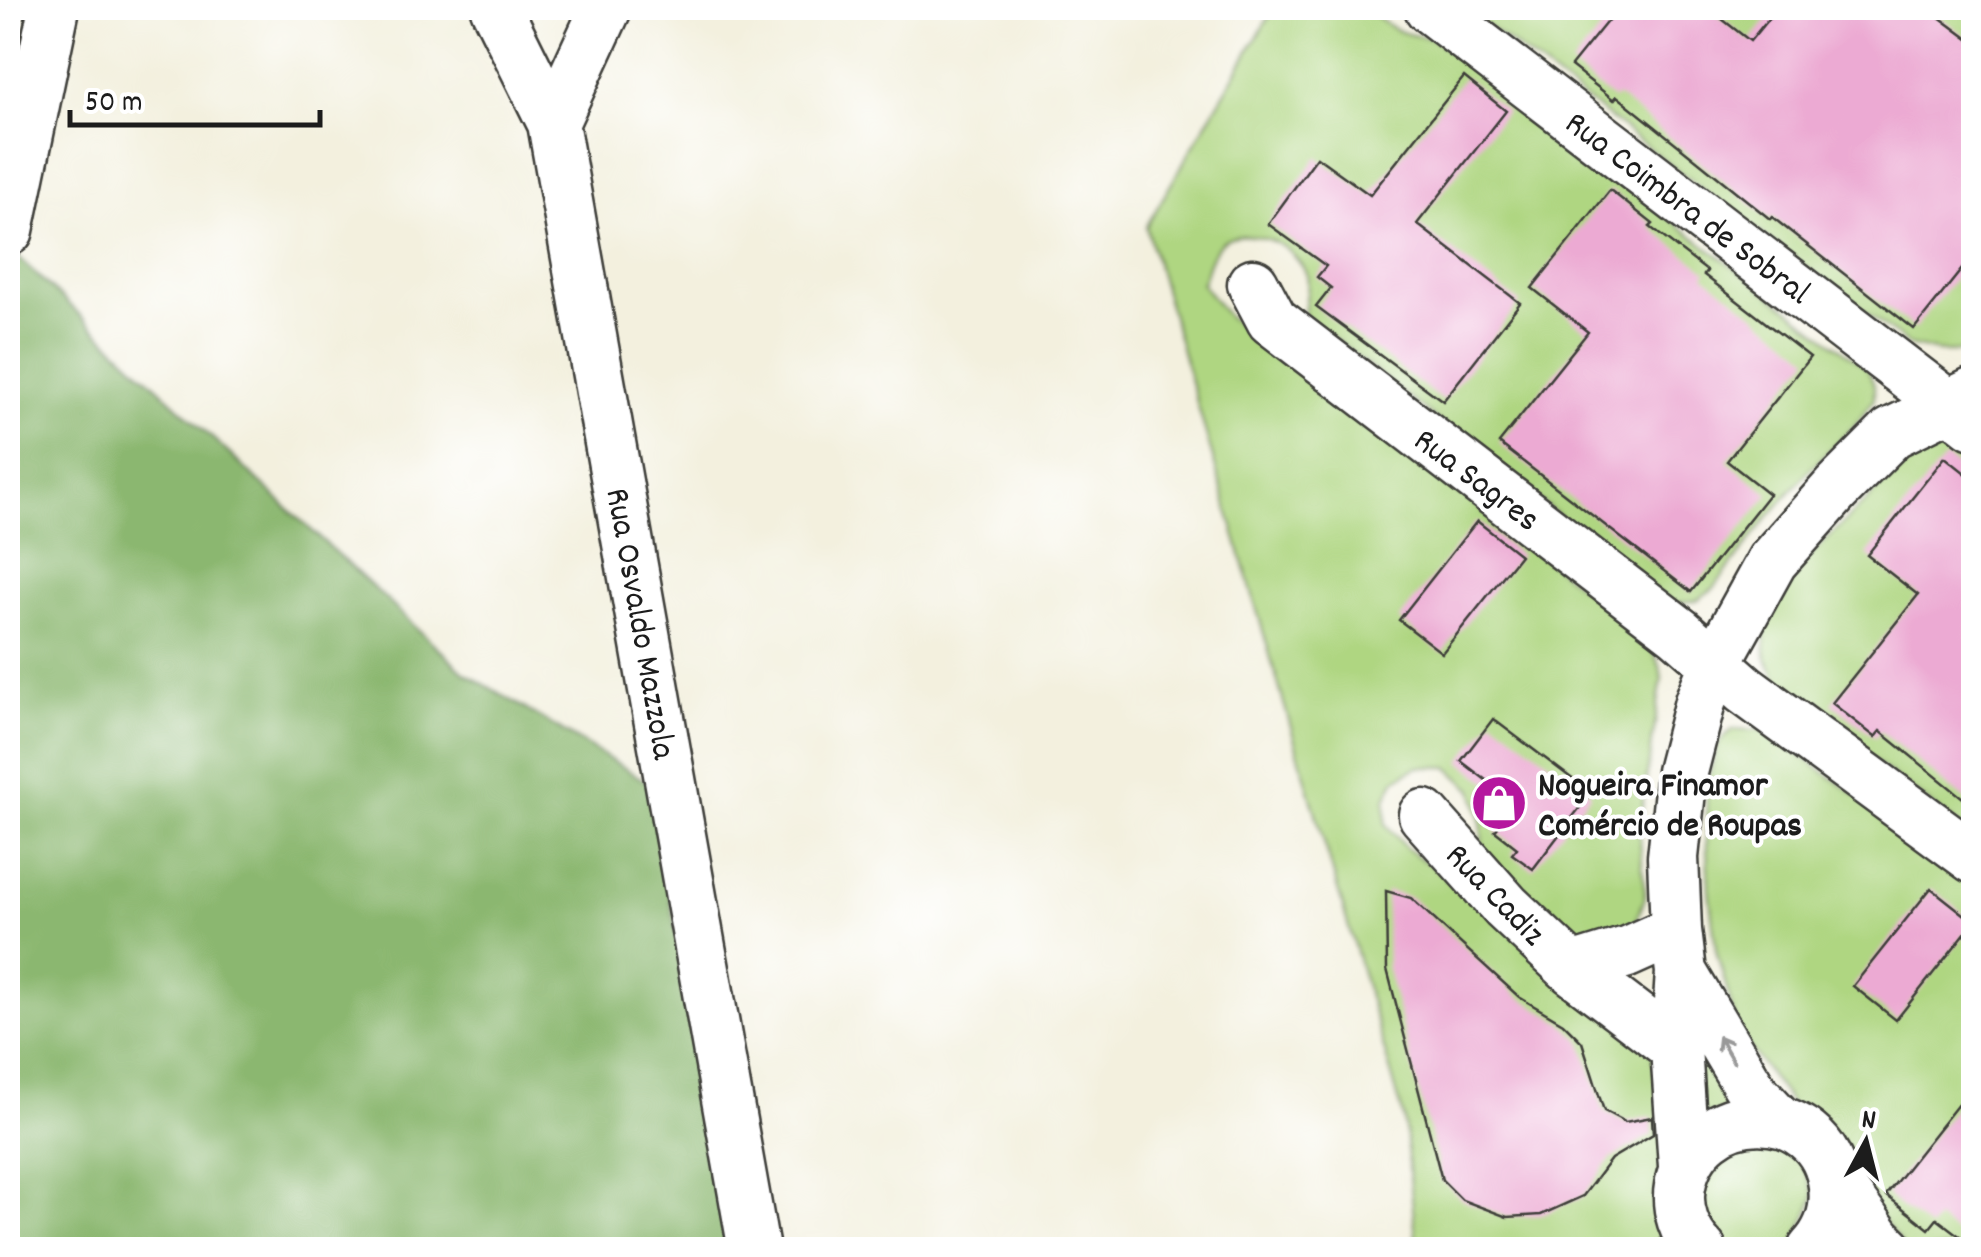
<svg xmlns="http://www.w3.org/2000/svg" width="1981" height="1257" font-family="Dekko,sans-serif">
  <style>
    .green { fill: #afd681; stroke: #66794e; stroke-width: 2.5 }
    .forest { fill: #8bb76f; stroke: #546a46; stroke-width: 2.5 }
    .building { fill: #ecaad3 }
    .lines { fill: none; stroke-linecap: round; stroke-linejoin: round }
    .minor-casing { stroke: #3c3c39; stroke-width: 55 }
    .minor { stroke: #fff; stroke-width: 50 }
    .oneway { stroke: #999 }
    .labels { text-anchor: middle; stroke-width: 8; stroke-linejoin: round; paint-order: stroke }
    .street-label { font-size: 35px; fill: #1c1c1c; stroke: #fff }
    .poi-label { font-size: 35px; font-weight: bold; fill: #1c1c1c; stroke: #fff; text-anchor: start }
  </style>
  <rect width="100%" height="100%" fill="#fff"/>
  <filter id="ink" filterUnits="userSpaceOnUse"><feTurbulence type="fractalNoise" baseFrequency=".01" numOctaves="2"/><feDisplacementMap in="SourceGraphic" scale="20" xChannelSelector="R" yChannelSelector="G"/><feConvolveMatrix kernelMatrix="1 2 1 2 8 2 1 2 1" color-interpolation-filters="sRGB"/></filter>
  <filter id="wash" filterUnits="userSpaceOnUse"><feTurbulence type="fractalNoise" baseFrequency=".0048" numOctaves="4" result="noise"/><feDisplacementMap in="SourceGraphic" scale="40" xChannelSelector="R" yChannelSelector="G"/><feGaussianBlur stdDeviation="2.25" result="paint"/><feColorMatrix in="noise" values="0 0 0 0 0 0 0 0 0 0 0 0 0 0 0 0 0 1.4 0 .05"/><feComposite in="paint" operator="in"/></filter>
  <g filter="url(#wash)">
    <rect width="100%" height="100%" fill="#f3f0de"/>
    <!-- green -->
    <path class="green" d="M 1274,8 L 1371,8 C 1387,31 1406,35 1432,38 L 1868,369 L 1874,385 L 1874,400 L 1856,424 L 1809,470 L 1767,519 L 1714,588 L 1697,600 L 1671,604 L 1304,315 C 1304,302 1310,289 1307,276 C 1304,266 1291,251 1282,246 C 1268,237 1235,230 1222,242 C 1210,252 1207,271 1202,284 L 1227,316 L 1282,353 L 1648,640 L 1660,666 L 1662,678 L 1639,827 L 1645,898 L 1633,929 L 1612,944 L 1570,934 L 1483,864 L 1481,820 L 1473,790 L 1448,767 L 1417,767 L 1395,780 L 1386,799 L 1386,824 L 1407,849 L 1448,877 L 1652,1052 L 1680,1249 L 1417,1249 L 1404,1118 L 1146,227 Z
      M 1464,8 L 1973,8 L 1973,352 L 1939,352 L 1909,345 Z
      M 1947,447 L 1973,452 L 1973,836 L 1804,708 L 1779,683 L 1766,658 L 1765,628 L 1777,602 L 1809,556 L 1895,473 L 1911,459 Z
      M 1733,729 L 1765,730 L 1973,878 L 1973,1249 L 1907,1250 L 1796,1111 L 1739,1033 L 1716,950 L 1709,891 L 1706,830 L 1707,782 L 1719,742 Z
      M 1692,1013 L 1742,1107 L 1699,1117 Z
      M 1762,1142 C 1801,1156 1801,1158 1815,1196 L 1796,1241 L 1782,1250 L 1736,1249 L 1715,1235 L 1701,1200 L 1704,1182 L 1726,1151 Z"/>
    <!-- forest -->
    <path class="forest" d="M 8,248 L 464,672 L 651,784 L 730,1249 L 8,1249 Z"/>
    <g id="blocks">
      <!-- building -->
      <path class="building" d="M 1618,8 L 1708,8 L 1750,41 L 1777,8 L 1927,8 L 1974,43 L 1974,254 L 1914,329 L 1772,217 L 1770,219 L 1617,96 L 1614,100 L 1571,66 Z
        M 1464,77 L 1506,111 L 1417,224 L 1520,303 L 1443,401 L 1316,307 L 1331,288 L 1317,277 L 1326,266 L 1268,224 L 1317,157 L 1370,195 Z
        M 1610,190 L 1653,224 L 1650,227 L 1707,271 L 1704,275 L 1810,357 L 1727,461 L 1769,494 L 1691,592 L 1499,443 L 1588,332 L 1532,288 Z
        M 1945,457 L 1974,480 L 1974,807 L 1880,731 L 1875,737 L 1832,703 L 1918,595 L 1867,555 Z
        M 1477,521 L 1520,555 L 1442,653 L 1399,620 Z
        M 1493,719 L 1591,793 L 1533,869 L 1512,854 L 1517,848 L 1495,831 L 1516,803 L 1461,761 Z
        M 1931,888 L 1974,922 L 1896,1020 L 1853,986 Z
        M 1386,891 L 1411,898 L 1519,997 L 1563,1023 L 1582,1042 L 1604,1111 L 1625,1122 L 1652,1117 L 1653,1134 L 1611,1159 L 1583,1196 L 1541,1215 L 1507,1217 L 1462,1200 L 1442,1180 L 1387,969 Z
        M 1974,1084 L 1974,1247 L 1937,1219 L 1929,1229 L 1886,1195 Z"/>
    </g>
  </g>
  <g filter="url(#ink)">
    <use href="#blocks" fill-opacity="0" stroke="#3c3c39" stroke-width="2.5"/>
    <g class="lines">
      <!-- minor casing -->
      <g class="minor-casing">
        <path id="minor" d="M 496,8 L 553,123 L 754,1250
          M 1430,8 L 1973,424
          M 553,123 L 606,8
          M 8,230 L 54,8
          M 1253,284 L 1272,320 L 1679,632 L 1744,689 L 1974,858
          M 1424,815 L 1506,907 L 1572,969 L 1676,1048
          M 1572,969 L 1627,952 L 1676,930
          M 1681,972 L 1753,1093 L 1779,1121
          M 1684,1166 L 1676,1048 L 1681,972 L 1676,930 L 1673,857 L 1682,772 L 1700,702 L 1716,662 L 1772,561 L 1836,489 L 1892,433 L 1974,393
          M 1833,1178 L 1877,1239 L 1888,1250
          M 1701,1250 C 1684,1234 1676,1208 1680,1186 C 1695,1098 1823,1096 1834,1186 C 1837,1210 1830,1232 1813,1250"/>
      </g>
      <!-- minor -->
      <use href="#minor" class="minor"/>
    </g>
    <!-- one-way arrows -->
    <defs><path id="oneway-shaft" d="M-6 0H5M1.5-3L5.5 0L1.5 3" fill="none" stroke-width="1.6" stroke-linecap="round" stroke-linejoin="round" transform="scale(2.5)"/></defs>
    <use class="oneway" href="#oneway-shaft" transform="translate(1726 1049) rotate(-120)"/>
  </g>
  <!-- icons -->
  <defs>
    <g id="shop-disc" transform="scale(2.875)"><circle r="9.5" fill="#b5179e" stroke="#fff"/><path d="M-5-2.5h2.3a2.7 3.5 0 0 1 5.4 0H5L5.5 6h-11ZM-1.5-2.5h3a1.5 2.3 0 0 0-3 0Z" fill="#fff"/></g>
  </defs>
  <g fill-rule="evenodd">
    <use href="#shop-disc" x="1499" y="803"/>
  </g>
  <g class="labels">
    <!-- street labels -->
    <g class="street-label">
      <text transform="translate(1689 206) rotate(37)" y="12">Rua Coimbra de Sobral</text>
      <text transform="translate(1478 478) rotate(37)" y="12">Rua Sagres</text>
      <text transform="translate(643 623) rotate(80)" y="12">Rua Osvaldo Mazzola</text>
      <text transform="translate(1497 893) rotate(46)" y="12">Rua Cadiz</text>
    </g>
    <!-- poi labels -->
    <g class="poi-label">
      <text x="1538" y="795">Nogueira Finamor<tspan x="1538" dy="40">Comércio de Roupas</tspan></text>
    </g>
  </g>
  <!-- margin -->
  <rect width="1981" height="1257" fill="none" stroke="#fff" stroke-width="40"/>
  <!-- north arrow -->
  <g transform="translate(1866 1142) rotate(7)" stroke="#ffffff" stroke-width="8" paint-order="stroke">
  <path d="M0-8L18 38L0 25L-18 38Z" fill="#1c1c1c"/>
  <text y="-15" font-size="28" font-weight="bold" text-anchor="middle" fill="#1c1c1c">N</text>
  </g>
  <!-- scale -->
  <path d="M70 110v15h250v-15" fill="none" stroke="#1c1c1c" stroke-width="5"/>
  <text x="85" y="110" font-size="30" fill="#1c1c1c" stroke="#ffffff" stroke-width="8" paint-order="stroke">50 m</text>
</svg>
